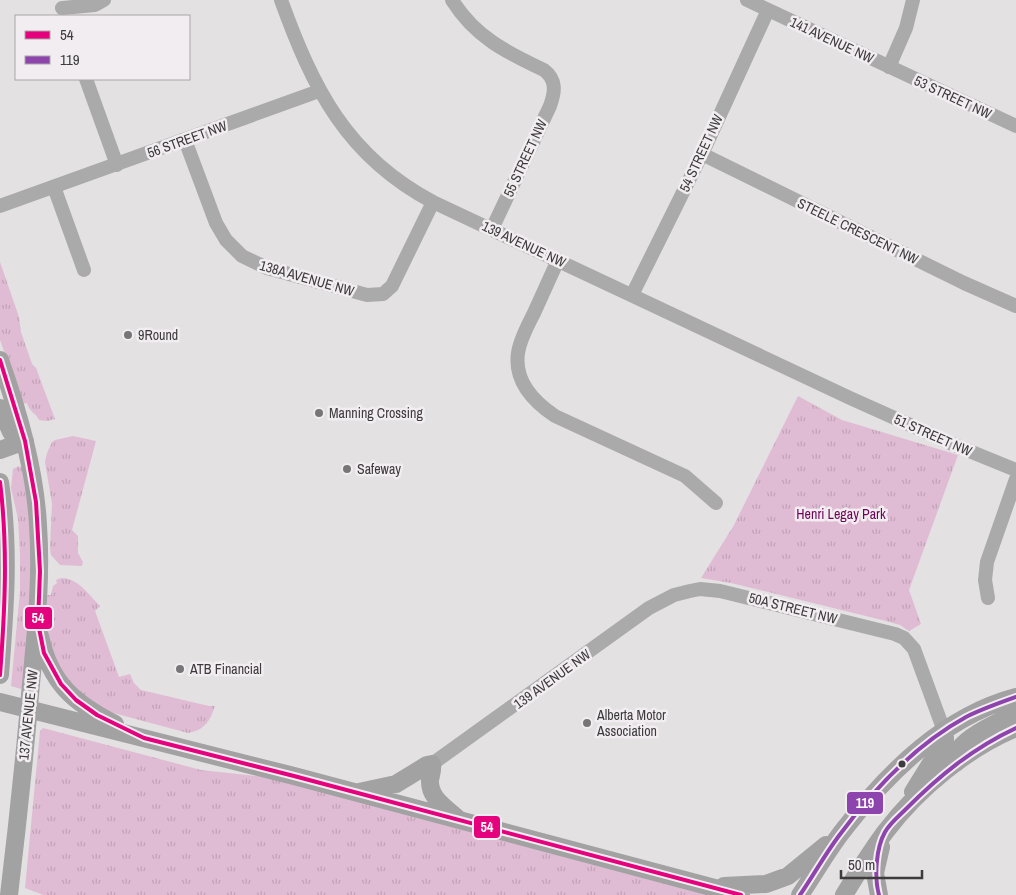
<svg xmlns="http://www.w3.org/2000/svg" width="1016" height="895" font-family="'Archivo Narrow',sans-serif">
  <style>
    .grass { fill: url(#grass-tufts) }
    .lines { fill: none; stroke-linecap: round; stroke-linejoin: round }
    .minor { stroke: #aaa; stroke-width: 14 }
    .major { stroke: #a3a2a3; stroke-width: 18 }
    .bus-1-casing { stroke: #f2edf0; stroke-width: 8 }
    .bus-2-casing { stroke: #f2edf0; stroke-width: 8 }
    .bus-1 { stroke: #e5007d; stroke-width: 4 }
    .bus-2 { stroke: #8e44ad; stroke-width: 4 }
    .poi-dot { fill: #777576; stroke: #f2edf0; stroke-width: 2 }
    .bus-dot { fill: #3d3b3c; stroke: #f2edf0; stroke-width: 2 }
    .labels { text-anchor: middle; stroke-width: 5; stroke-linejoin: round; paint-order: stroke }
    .street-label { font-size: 14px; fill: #3d3b3c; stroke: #f2edf0 }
    .poi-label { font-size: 14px; fill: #3d3b3c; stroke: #f2edf0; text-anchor: start }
    .park-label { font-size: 14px; fill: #700259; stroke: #f2edf0 }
    .line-badge { stroke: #f2edf0; stroke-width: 2 }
    .badge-label { font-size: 14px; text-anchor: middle; font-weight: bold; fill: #fff }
  </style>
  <defs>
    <pattern id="grass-tufts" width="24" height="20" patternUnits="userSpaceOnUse" patternTransform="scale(1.25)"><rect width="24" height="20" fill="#e0bcd4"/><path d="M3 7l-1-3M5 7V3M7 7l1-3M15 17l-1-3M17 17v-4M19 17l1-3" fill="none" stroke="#c1a2b7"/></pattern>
  </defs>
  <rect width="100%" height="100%" fill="#e3e1e2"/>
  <!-- grass -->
  <path class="grass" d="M 0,262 L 19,317 L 21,332 L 32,364 L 36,368 L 55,419 L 47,421 L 39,420 C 37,414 29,412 27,403 L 23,404 L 0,340 Z
    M 798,396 L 842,420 L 958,455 L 909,590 L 921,624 L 909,631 L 900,625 L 882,620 L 731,583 L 701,578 L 734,525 Z
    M 73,436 L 96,441 L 72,530 L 78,536 L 78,553 L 83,562 L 82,566 L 60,565 L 51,555 L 50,548 L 52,504 L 45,462 L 47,453 L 52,442 L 55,440 Z
    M 19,466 L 22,468 L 30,505 L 33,586 L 23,686 L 21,689 L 11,686 L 20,591 L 20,555 L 18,519 L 11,488 L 13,469 Z
    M 61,578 C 78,578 88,594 100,606 L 95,611 L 119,677 L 130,674 L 134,683 L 141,690 L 209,706 L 215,706 C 210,721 205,730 188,733 L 106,711 L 97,707 L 62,675 L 48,642 L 46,627 L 47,595 L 51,595 L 53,586 L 57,583 L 56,580 Z
    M 43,728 L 201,770 L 274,778 L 718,895 L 43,895 L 25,888 L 40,731 Z"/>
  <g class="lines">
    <!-- minor -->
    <path class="minor" d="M 281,0 C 313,88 346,156 433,202 L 850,398 L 957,446 L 1016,470
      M 452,0 C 475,37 506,52 544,70 C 557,80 555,92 550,106 L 492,229
      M 747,0 L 1016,126
      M 62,8 L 95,5 L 104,0
      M 889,67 L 906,28 L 913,0
      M 86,79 L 117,165
      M 185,140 L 216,223 L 226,240 L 242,256 L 267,268 L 367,295 L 383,294 L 392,286 L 433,202
      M 702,154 L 964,283 L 1016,306
      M 54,187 L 84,270
      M 0,206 L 319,91
      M 558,260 C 550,278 542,295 534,313 C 528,325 520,339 518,353 C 514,381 534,402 555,416 L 685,476 L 716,503
      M 632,295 L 702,154 L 768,10
      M 988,598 L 985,580 L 987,562 L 1016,479
      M 432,764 L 649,608 L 674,595 L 690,591 L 700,589 L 720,591 L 895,634 L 904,638 L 914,649 L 947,739"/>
    <!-- major -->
    <path class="major" d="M 0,360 C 19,413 35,469 38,525 C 42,583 35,638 30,695 C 24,762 17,829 9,895
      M 0,408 L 11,432 L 24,441
      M 0,450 L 25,441
      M 0,482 C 10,547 5,610 0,675
      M 40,636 C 50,683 74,703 115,724
      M 0,702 L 294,776 L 741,895
      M 956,763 C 957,757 956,753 960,748 C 969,735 1002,720 1016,714
      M 359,792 L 396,784 L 427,765 L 432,764 C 433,770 431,775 430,780 C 429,798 445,807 457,818
      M 913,792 L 931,763 L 942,751 L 945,740 L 944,730
      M 724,886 L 766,884 L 788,876 L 826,845
      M 800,895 C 815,873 828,849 845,828 C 889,771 945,716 1016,697
      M 844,895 C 857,874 870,852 886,831 C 918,789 967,748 1016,728
      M 879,895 L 875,873 L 881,847"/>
    <!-- bus-1 casing -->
    <g class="bus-1-casing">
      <path id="bus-1" d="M 0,360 L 25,441 L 36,502 L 40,571 L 38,623 L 44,653 L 61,684 L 76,700 L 97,715 L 144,738 L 294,776 L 741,895
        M 0,482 C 8,547 5,610 0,675"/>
    </g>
    <!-- bus-2 casing -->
    <g class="bus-2-casing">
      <path id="bus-2" d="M 800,895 C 813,876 824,856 838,837 C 872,791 915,745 966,717 C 982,709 999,703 1016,697
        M 879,895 C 874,877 876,848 885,832 C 890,823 899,816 906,809 C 939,776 973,748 1016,728"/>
    </g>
    <!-- bus-1 -->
    <use href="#bus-1" class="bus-1"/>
    <!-- bus-2 -->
    <use href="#bus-2" class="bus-2"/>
  </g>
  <!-- markers -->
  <g class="poi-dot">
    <circle cx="128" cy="335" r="5"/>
    <circle cx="319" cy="413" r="5"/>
    <circle cx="347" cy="469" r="5"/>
    <circle cx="180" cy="669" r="5"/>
    <circle cx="587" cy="723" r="5"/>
  </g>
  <circle class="bus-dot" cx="902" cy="764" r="4.5"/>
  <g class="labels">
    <!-- street labels -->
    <g class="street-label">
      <text transform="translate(832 40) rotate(25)" y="5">141 AVENUE NW</text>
      <text transform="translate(953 97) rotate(25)" y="5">53 STREET NW</text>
      <text transform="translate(187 139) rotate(-20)" y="5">56 STREET NW</text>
      <text transform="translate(701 153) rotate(-65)" y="5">54 STREET NW</text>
      <text transform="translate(525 158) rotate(-65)" y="5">55 STREET NW</text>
      <text transform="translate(858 231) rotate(26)" y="5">STEELE CRESCENT NW</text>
      <text transform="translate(524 244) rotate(25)" y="5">139 AVENUE NW</text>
      <text transform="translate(307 278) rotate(16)" y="5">138A AVENUE NW</text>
      <text transform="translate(933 435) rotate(24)" y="5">51 STREET NW</text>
      <text transform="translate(793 608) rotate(14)" y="5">50A STREET NW</text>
      <text transform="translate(552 679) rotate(-36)" y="5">139 AVENUE NW</text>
      <text transform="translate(28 715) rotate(-84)" y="5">137 AVENUE NW</text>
    </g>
    <!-- poi labels -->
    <g class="poi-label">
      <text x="138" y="340">9Round</text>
      <text x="329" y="418">Manning Crossing</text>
      <text x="357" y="474">Safeway</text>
      <text x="190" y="674">ATB Financial</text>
      <text x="597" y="720">Alberta Motor<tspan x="597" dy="16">Association</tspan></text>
    </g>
    <!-- park labels -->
    <g class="park-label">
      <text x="841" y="519">Henri Legay Park</text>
    </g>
  </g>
  <g class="line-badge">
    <rect x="24" y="606" width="29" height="24" rx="5" fill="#e5007d"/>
    <rect x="846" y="791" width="38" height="24" rx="5" fill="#8e44ad"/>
    <rect x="473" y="815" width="28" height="24" rx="5" fill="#e5007d"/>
  </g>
  <g class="badge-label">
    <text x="38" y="623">54</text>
    <text x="865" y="808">119</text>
    <text x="487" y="832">54</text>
  </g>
  <!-- legend -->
  <rect x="15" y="15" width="175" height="65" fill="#f2edf0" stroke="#aaa6a8"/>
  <rect x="25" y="31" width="25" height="8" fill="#e5007d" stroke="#aaa6a8"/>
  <text x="60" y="40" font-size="15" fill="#3d3b3c">54</text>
  <rect x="25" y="56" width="25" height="8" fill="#8e44ad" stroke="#aaa6a8"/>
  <text x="60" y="65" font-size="15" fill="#3d3b3c">119</text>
  <!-- scale -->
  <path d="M841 870v8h81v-8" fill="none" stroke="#3d3b3c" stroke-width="2.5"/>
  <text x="848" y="870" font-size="15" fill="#3d3b3c" stroke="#f2edf0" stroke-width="4" paint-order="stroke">50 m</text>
</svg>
